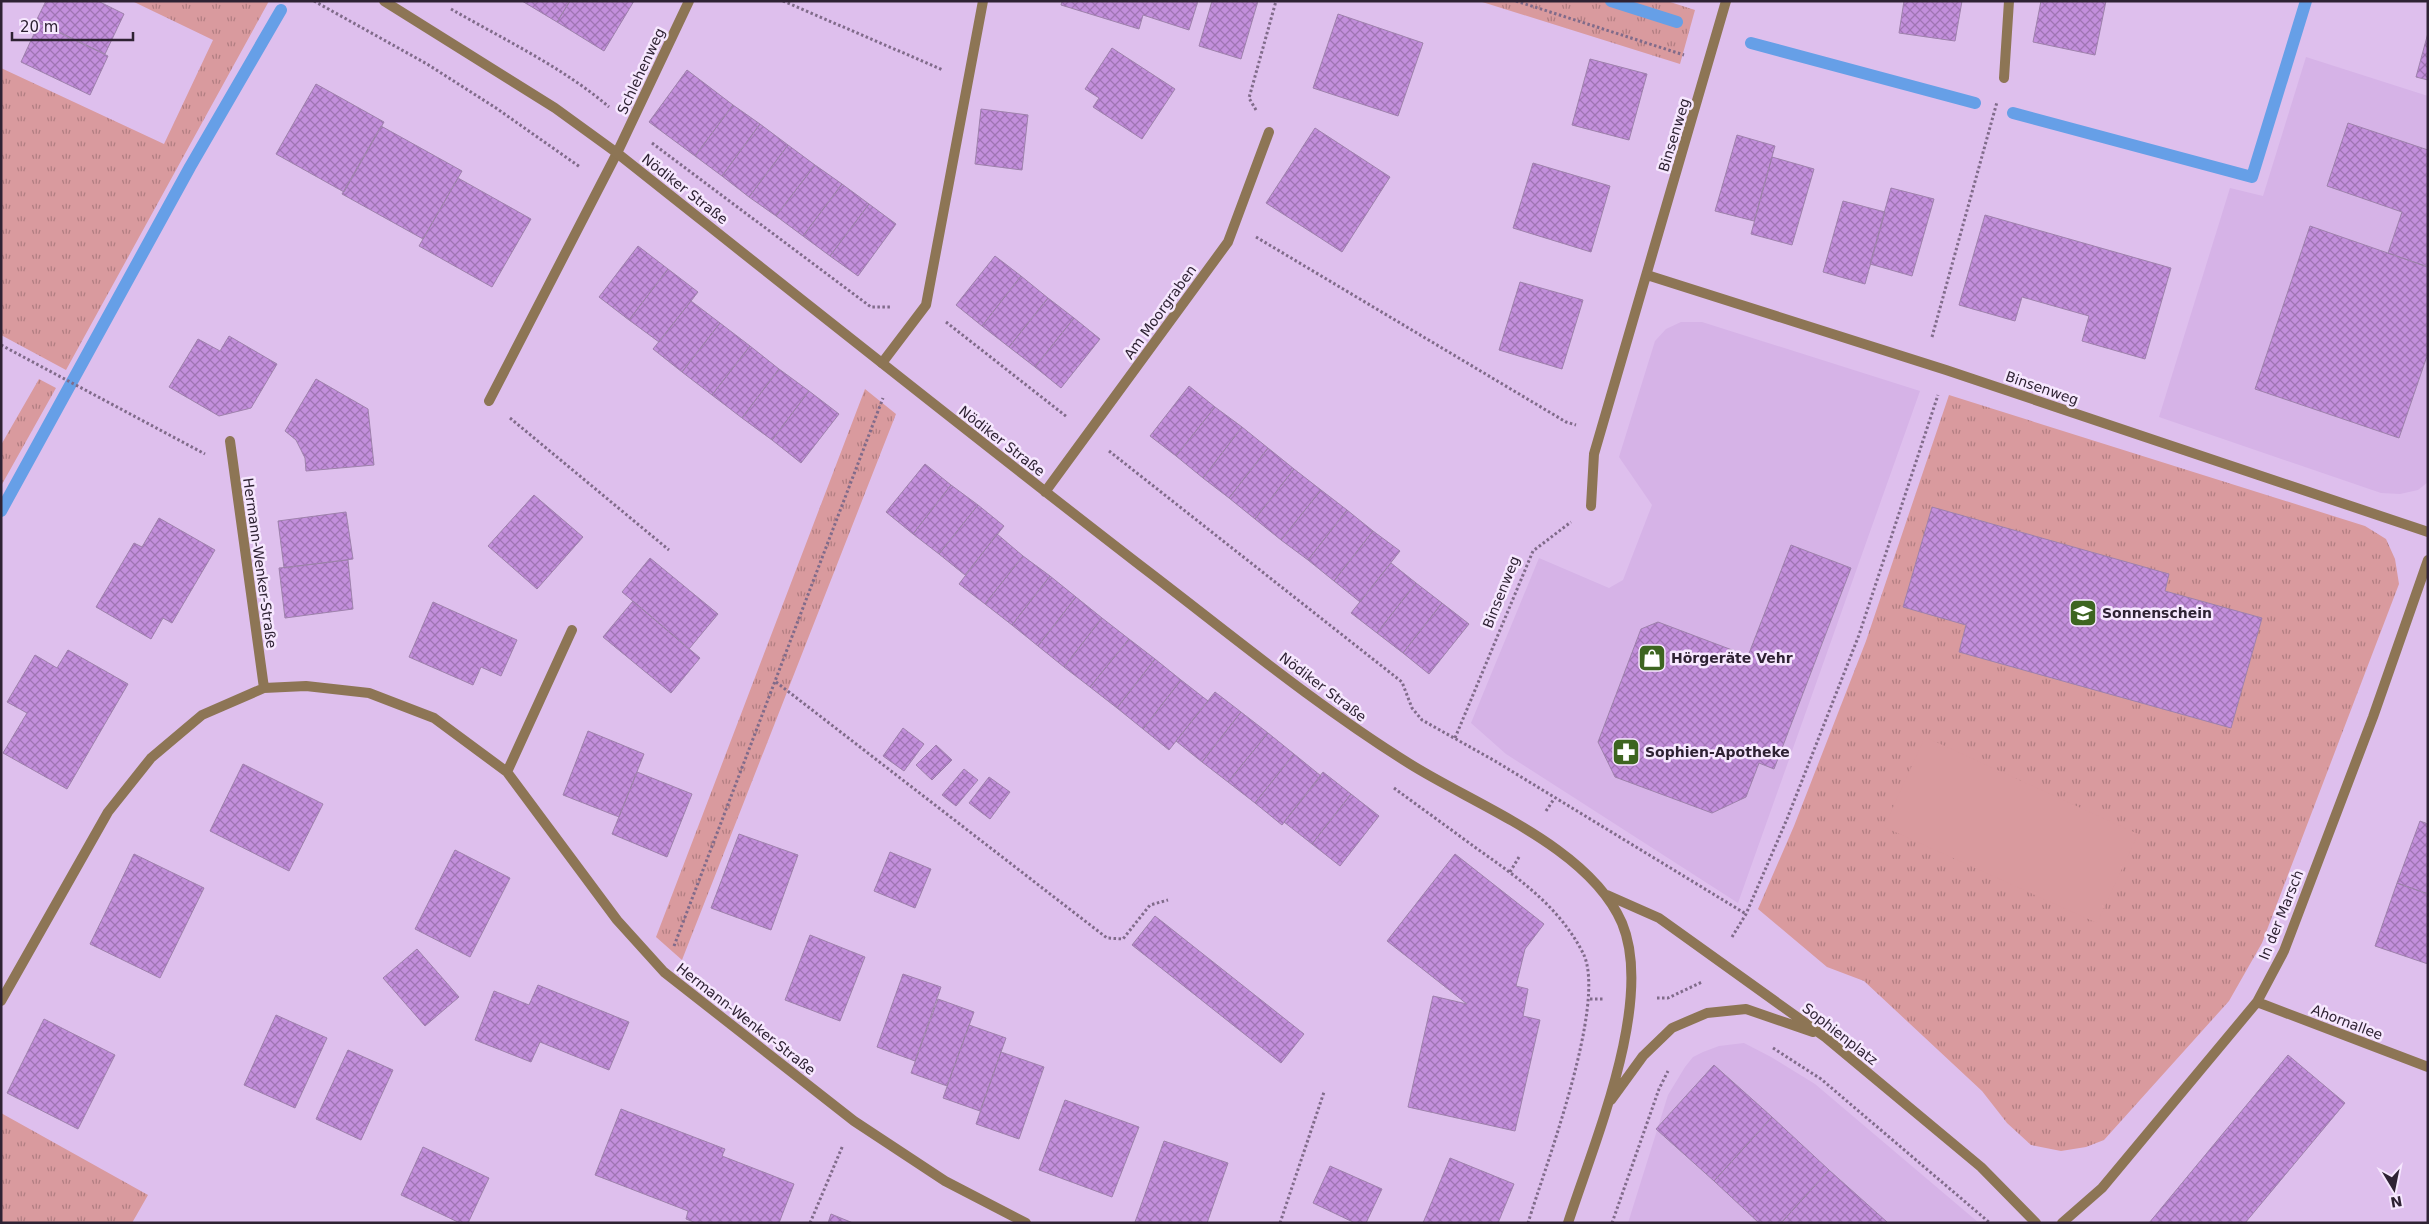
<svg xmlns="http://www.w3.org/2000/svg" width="2429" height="1224" font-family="'DejaVu Sans',sans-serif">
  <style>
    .built { fill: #d6b3e7 }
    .grass { fill: url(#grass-tufts) }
    .pitch { fill: #d99a9e }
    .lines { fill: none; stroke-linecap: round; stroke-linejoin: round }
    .stream { stroke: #669fe7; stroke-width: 12 }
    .building { fill: url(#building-cross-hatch); stroke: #9e81ac }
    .path { stroke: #806b8a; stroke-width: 3; stroke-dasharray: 2.5 2.5; stroke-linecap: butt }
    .service { stroke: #8d7555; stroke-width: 10 }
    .minor { stroke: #8d7555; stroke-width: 10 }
    .labels { text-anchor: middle; stroke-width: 5; stroke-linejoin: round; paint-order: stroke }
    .street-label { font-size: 14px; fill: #2e2233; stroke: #f6e7fe }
    .poi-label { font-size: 14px; font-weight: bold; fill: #2e2233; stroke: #f6e7fe; text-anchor: start }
  </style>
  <defs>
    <pattern id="grass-tufts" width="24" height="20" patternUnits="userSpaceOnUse" patternTransform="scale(1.25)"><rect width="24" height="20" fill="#d99a9e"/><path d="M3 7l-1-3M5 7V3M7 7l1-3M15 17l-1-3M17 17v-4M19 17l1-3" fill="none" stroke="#b07d81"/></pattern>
    <pattern id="building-cross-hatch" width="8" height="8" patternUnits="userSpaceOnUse" patternTransform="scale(1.25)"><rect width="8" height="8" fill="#c38fdc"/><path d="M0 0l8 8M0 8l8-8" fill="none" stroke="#9f74b3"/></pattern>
  </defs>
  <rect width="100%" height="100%" fill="#debfed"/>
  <!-- built -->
  <path class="built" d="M 2306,57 L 2428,96 L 2428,482 L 2418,490 L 2400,494 L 2381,493 L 2159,417 L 2230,188 L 2263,196 Z
    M 1681,322 L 1702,322 L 1920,391 L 1738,903 L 1506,754 L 1471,723 L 1539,558 L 1609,588 L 1623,580 L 1652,505 L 1619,457 L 1655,341 L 1666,329 Z
    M 1744,1043 L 1771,1057 L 1815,1084 L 1979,1223 L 1628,1223 L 1668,1095 L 1685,1067 L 1693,1057 L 1703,1052 L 1719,1046 Z"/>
  <!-- grass -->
  <path class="grass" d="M 132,1 L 269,1 L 66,370 L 1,335 L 1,68 L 164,144 L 213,40 Z
    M 1479,1 L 1667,1 L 1695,10 L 1680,64 Z
    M 39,379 L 56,388 L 1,486 L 1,445 Z
    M 865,389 L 896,414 L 682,960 L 656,937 Z
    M 1949,395 L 2365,526 L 2386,539 L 2395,559 L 2399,584 L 2262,943 L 2229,1001 L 2104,1140 L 2086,1147 L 2061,1151 L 2031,1145 L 2007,1123 L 1982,1091 L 1864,981 L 1827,967 L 1758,909 L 1794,826 L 1866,641 Z
    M 1,1113 L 148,1195 L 132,1223 L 1,1223 Z"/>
  <!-- pitch -->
  <path class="pitch" d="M 1925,737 L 2138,834 L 2097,923 L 1884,827 Z"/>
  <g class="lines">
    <!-- stream -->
    <path class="stream" d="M 1611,1 L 1677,22
      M 1751,43 L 1975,103
      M 2013,113 L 2252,177 L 2306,1
      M 1,511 L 190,167 L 281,10"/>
  </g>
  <!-- building -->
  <path class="building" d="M 46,1 L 98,1 L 124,14 L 105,54 L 36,21 Z
    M 522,1 L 570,1 L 557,22 Z
    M 570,1 L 634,1 L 604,51 L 557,22 Z
    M 1062,1 L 1198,1 L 1189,30 L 1143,15 L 1139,29 L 1061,5 Z
    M 1212,1 L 1258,1 L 1241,59 L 1199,46 Z
    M 1904,1 L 1962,1 L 1955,41 L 1899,33 Z
    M 2041,1 L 2106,1 L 2095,55 L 2033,42 Z
    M 1338,14 L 1423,43 L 1398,116 L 1313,88 Z
    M 39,23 L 108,56 L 90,95 L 21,62 Z
    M 2428,33 L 2428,80 L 2416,77 Z
    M 1112,48 L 1175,89 L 1142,139 L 1093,107 L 1099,98 L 1085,89 Z
    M 1590,59 L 1647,74 L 1629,140 L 1572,125 Z
    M 687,70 L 733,105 L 695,156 L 649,122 Z
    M 316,84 L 384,122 L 344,192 L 276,154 Z
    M 733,105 L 760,124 L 722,176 L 695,156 Z
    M 981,109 L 1028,115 L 1022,170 L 975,164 Z
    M 2348,123 L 2428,150 L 2428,267 L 2388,253 L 2402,212 L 2327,186 Z
    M 760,124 L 788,145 L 749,197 L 722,176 Z
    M 381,126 L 462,171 L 423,239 L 342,194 Z
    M 1315,128 L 1390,177 L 1342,252 L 1266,203 Z
    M 1737,135 L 1775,146 L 1754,221 L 1715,211 Z
    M 788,145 L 815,165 L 776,216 L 749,197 Z
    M 1772,157 L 1814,169 L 1792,245 L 1751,234 Z
    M 1533,163 L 1610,186 L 1591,252 L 1513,228 Z
    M 815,165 L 842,184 L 803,236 L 776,216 Z
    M 458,178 L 531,219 L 492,287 L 419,246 Z
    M 842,184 L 869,204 L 830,256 L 803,236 Z
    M 1891,188 L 1934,199 L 1912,276 L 1870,264 Z
    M 1843,201 L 1885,212 L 1865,284 L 1823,272 Z
    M 869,204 L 896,224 L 858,276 L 830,256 Z
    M 1985,215 L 2171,268 L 2145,359 L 2082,341 L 2089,316 L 2022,297 L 2015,321 L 1959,305 Z
    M 2310,226 L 2428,267 L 2428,353 L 2399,438 L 2255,389 Z
    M 638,246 L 668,269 L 629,320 L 599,297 Z
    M 995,256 L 1021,276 L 982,326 L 956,305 Z
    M 668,269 L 698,292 L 659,342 L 629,320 Z
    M 1021,276 L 1048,298 L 1009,347 L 982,326 Z
    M 1520,282 L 1583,300 L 1562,369 L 1499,350 Z
    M 1048,298 L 1074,318 L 1035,367 L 1009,347 Z
    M 691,301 L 720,323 L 682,372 L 653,349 Z
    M 1074,318 L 1100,339 L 1061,388 L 1035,367 Z
    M 720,323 L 750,346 L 712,395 L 682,372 Z
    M 229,336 L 277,364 L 251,408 L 219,416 L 169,387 L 198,339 L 220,351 Z
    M 750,346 L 779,369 L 742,418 L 712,395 Z
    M 779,369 L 809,391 L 772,440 L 742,418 Z
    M 316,379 L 368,409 L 374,465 L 306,471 L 305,458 L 296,440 L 285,431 Z
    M 1189,386 L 1215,407 L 1176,456 L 1150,436 Z
    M 809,391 L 839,414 L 801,463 L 772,440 Z
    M 1215,407 L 1242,427 L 1203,478 L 1176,456 Z
    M 1242,427 L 1268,448 L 1229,498 L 1203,478 Z
    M 1268,448 L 1294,469 L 1255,519 L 1229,498 Z
    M 925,464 L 951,485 L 913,534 L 886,512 Z
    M 1294,469 L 1321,490 L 1281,540 L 1255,519 Z
    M 951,485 L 978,505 L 939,554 L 913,534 Z
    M 1321,490 L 1347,510 L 1308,560 L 1281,540 Z
    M 534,495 L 583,537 L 537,589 L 488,546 Z
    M 978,505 L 1004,526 L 965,575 L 939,554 Z
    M 1932,507 L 2169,574 L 2165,591 L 2262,618 L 2231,728 L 1959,652 L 1966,625 L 1903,607 Z
    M 1347,510 L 1373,531 L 1334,581 L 1308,560 Z
    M 346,512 L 353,559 L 284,568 L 278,521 Z
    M 159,518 L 215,550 L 172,623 L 163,618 L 151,639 L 96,607 L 134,543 L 142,547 Z
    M 1373,531 L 1400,551 L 1360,602 L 1334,581 Z
    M 997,534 L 1023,556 L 985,604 L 959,584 Z
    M 1791,545 L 1851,568 L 1774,769 L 1759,763 L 1746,797 L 1712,813 L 1615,777 L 1598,742 L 1641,629 L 1658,622 L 1748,656 Z
    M 1023,556 L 1050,576 L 1012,625 L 985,604 Z
    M 650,558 L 718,614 L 689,649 L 622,592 Z
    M 348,560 L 353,609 L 285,618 L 279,568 Z
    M 1391,563 L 1416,583 L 1377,633 L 1351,613 Z
    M 1050,576 L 1076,597 L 1038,646 L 1012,625 Z
    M 1416,583 L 1442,603 L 1403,653 L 1377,633 Z
    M 1076,597 L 1102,618 L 1064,667 L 1038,646 Z
    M 633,601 L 700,658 L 671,693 L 603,637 Z
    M 433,602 L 517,640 L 501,676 L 481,667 L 473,685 L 409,657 Z
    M 1442,603 L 1469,624 L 1429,674 L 1403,653 Z
    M 1102,618 L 1129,639 L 1090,687 L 1064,667 Z
    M 1129,639 L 1155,659 L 1117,708 L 1090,687 Z
    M 68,650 L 128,684 L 67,789 L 3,753 L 27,713 L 7,702 L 35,655 L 57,668 Z
    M 1155,659 L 1181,680 L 1143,729 L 1117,708 Z
    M 1181,680 L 1208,701 L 1169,750 L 1143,729 Z
    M 1215,692 L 1241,712 L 1202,762 L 1176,741 Z
    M 1241,712 L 1268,733 L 1228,782 L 1202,762 Z
    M 903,728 L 924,744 L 904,771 L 883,756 Z
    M 588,731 L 644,754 L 619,817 L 563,795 Z
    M 1268,733 L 1294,754 L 1255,803 L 1228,782 Z
    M 936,745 L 952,760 L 932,780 L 916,765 Z
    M 1294,754 L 1321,776 L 1282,825 L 1255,803 Z
    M 243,764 L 323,804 L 289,871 L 210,831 Z
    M 964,769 L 978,780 L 956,806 L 942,795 Z
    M 637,772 L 692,794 L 667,857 L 612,834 Z
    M 1323,772 L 1351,794 L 1312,844 L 1284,822 Z
    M 989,777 L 1010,792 L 990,819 L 969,803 Z
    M 1351,794 L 1379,816 L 1340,866 L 1312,844 Z
    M 2420,821 L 2428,824 L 2428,894 L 2397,883 Z
    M 739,834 L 798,855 L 771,930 L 711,908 Z
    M 455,850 L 510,878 L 470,957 L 415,929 Z
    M 890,852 L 931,869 L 915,908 L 874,891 Z
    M 134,854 L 204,888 L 160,978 L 90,944 Z
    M 1455,854 L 1544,924 L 1525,949 L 1516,986 L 1528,989 L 1523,1016 L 1540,1020 L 1515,1131 L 1408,1107 L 1433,996 L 1467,1004 L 1387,941 Z
    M 2397,883 L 2428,894 L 2428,964 L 2375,946 Z
    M 1155,916 L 1304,1034 L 1281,1063 L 1132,945 Z
    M 810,935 L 865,957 L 840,1021 L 785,1000 Z
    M 417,949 L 459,997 L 425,1026 L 383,978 Z
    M 903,974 L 941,987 L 915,1061 L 877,1047 Z
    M 538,985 L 629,1022 L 609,1070 L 540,1042 L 531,1062 L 475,1040 L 494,991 L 529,1005 Z
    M 938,999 L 974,1012 L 947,1086 L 911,1073 Z
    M 276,1015 L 327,1038 L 295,1108 L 244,1085 Z
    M 44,1019 L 115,1055 L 78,1129 L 7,1093 Z
    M 969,1025 L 1006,1038 L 980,1111 L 943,1098 Z
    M 348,1050 L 393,1070 L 361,1140 L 316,1119 Z
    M 1001,1052 L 1044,1067 L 1019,1139 L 976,1124 Z
    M 2288,1055 L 2345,1103 L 2245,1223 L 2149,1223 Z
    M 1714,1065 L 1772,1117 L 1714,1181 L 1656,1129 Z
    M 1065,1100 L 1139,1127 L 1112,1197 L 1039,1170 Z
    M 621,1109 L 725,1149 L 722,1156 L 794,1184 L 779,1223 L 696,1223 L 686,1219 L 688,1211 L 595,1175 Z
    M 1772,1117 L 1829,1170 L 1781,1223 L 1759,1223 L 1714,1181 Z
    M 1164,1141 L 1228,1163 L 1207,1223 L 1135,1222 Z
    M 423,1147 L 489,1178 L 468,1223 L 460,1223 L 401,1195 Z
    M 1450,1158 L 1514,1184 L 1498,1223 L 1423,1223 Z
    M 1330,1166 L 1382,1189 L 1366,1223 L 1355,1223 L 1313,1203 Z
    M 1829,1170 L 1887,1222 L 1886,1223 L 1781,1223 Z
    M 831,1214 L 853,1223 L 828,1223 Z"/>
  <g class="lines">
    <!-- path -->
    <path class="path" d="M 314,1 L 427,64 L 496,108 L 580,167
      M 783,1 L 943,70
      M 1516,1 L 1684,55
      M 451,9 C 503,39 564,68 609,107
      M 1256,110 L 1249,98 L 1276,1
      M 652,143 L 871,307 L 891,307
      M 1256,237 L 1566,422 L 1576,425
      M 946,322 L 1067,417
      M 1932,337 L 1997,102
      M 1,345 L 205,454
      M 510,418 L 669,550
      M 1109,451 L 1402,682 L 1412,708 L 1422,720 L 1495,761 L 1746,914
      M 776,682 L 1107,938 L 1123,939 L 1150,905 L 1168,900
      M 1455,738 L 1533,551 L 1571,522
      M 1394,788 C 1421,808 1449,828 1476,848 C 1517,877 1559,906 1583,953 C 1608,1002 1545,1167 1528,1223
      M 1546,811 L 1554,799
      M 1510,872 L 1519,857
      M 1732,937 L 1746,914 L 1787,819 L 1859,635 L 1938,395
      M 674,946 L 883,398
      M 1657,998 L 1668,998 L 1702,982
      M 1590,999 L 1603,999
      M 1773,1048 L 1821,1079 L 1990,1223
      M 810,1223 L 843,1145
      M 1280,1223 L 1324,1092
      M 1612,1223 L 1659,1089 L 1668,1071"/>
    <!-- service -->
    <path class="service" d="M 882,363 L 926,305 L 983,1
      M 489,401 L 617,153"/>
    <!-- minor -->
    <path class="minor" d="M 384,1 L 555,108 L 617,153 C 791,291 965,430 1141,566 C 1229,633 1315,705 1410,764 C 1477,806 1589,847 1622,923 C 1655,1002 1593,1145 1568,1223
      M 2004,78 L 2009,1
      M 617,153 L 689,1
      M 1647,275 L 1946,370 L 2428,532
      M 230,441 L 264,688
      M 1045,492 L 1228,242 L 1269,132
      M 1591,506 L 1594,454 L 1726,1
      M 507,772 L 572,630
      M 1607,895 L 1659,918 L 1825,1037 L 1981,1167 L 2036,1223
      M 1,1001 L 108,812 L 151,758 L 202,715 L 264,688 L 306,686 L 369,693 L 434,718 L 507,772 L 617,920 L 664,972 L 854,1121 L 945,1181 L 1026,1223
      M 2257,1002 L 2428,1067
      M 1611,1100 L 1643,1056 L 1672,1028 L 1707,1013 L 1746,1009 L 1813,1032
      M 2062,1223 L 2102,1188 L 2257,1002 L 2284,951 L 2373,717 L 2428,560"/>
  </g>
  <!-- icons -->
  <defs>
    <g id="school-square" transform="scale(1.4375)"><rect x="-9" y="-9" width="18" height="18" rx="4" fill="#3d6520" stroke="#f6e7fe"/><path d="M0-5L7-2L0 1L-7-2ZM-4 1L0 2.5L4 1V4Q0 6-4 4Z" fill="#fff"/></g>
    <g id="shop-square" transform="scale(1.4375)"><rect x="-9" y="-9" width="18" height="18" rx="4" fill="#3d6520" stroke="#f6e7fe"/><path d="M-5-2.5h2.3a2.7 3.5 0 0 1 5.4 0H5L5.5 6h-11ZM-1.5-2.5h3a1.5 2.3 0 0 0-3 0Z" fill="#fff"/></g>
    <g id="pharmacy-square" transform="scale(1.4375)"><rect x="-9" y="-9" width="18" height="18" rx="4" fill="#3d6520" stroke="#f6e7fe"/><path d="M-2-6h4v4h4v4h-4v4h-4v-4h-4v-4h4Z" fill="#fff"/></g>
  </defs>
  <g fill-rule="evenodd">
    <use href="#school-square" x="2083" y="613"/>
    <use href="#shop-square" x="1652" y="658"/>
    <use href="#pharmacy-square" x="1626" y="752"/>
  </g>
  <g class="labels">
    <!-- street labels -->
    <g class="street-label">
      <text transform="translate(641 71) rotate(-65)" y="5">Schlehenweg</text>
      <text transform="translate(1674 135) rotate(-73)" y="5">Binsenweg</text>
      <text transform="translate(685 189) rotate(38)" y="5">Nödiker Straße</text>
      <text transform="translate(1160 312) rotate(-54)" y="5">Am Moorgraben</text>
      <text transform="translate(2042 388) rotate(19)" y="5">Binsenweg</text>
      <text transform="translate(1002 441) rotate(38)" y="5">Nödiker Straße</text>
      <text transform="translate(260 563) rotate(82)" y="5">Hermann-Wenker-Straße</text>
      <text transform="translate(1501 592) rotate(-68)" y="5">Binsenweg</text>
      <text transform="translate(1323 687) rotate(37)" y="5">Nödiker Straße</text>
      <text transform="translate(2281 915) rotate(-68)" y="5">In der Marsch</text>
      <text transform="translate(746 1019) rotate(38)" y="5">Hermann-Wenker-Straße</text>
      <text transform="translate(2347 1022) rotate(21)" y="5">Ahornallee</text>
      <text transform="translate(1840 1034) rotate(38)" y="5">Sophienplatz</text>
    </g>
    <!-- poi labels -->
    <g class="poi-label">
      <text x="2102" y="618">Sonnenschein</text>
      <text x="1671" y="663">Hörgeräte Vehr</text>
      <text x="1645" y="757">Sophien-Apotheke</text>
    </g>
  </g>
  <!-- border -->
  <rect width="2429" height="1224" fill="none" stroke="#2e2233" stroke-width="5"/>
  <!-- north arrow -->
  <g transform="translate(2394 1189) rotate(170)" stroke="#f6e7fe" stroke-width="4" paint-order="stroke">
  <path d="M0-4L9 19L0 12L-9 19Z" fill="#2e2233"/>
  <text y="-8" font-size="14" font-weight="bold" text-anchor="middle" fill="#2e2233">N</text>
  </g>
  <!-- scale -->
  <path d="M12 32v8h121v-8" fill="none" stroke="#2e2233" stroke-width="2.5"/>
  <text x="20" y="32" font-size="15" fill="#2e2233" stroke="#f6e7fe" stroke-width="4" paint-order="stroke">20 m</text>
</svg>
